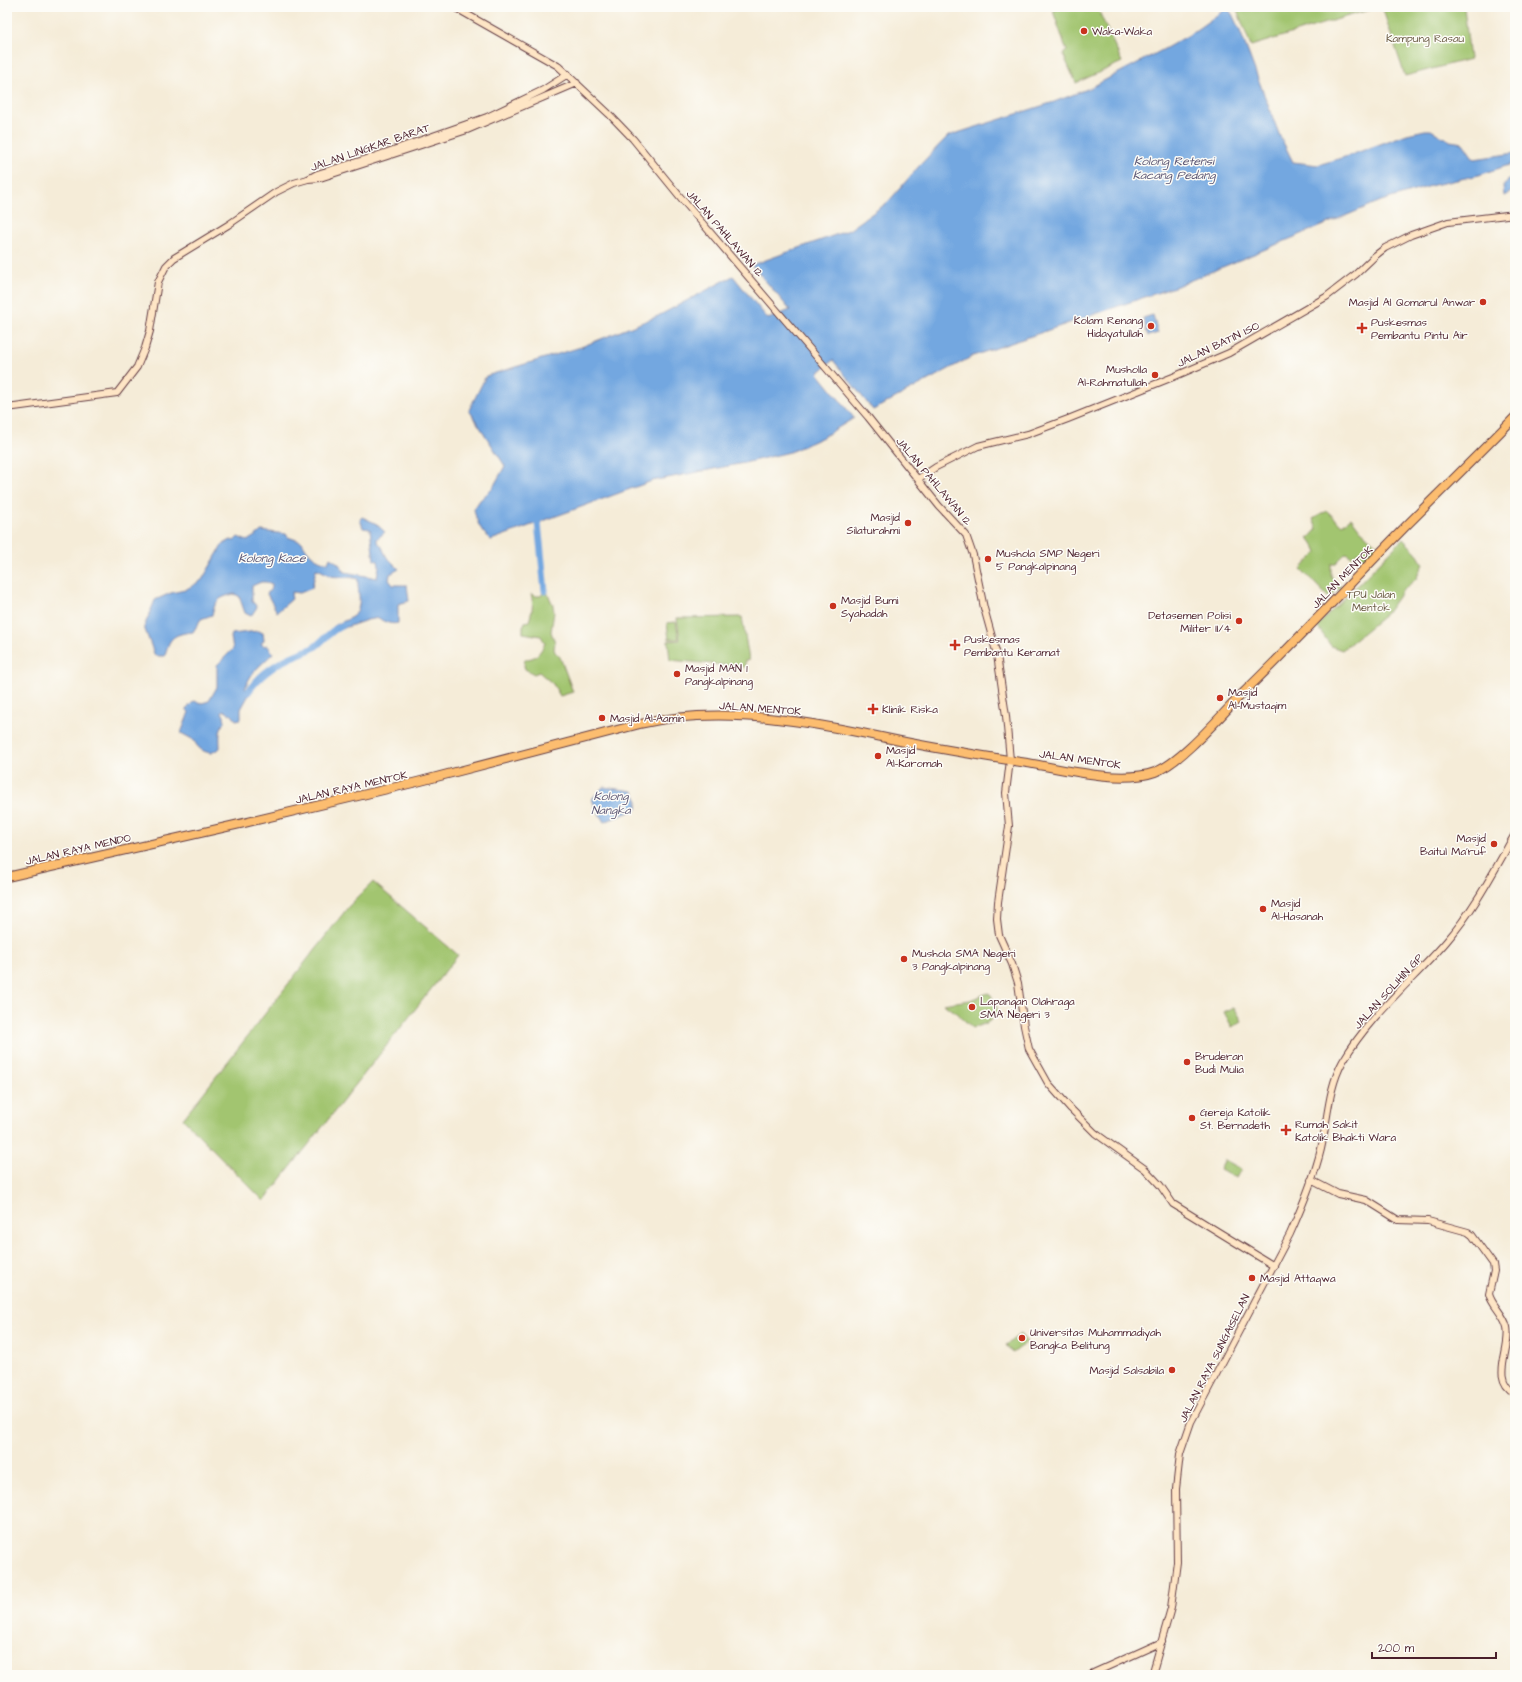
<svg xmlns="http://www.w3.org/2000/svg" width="1522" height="1682" font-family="'Architects Daughter',sans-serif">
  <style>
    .green { fill: #a2c56f; stroke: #76724d }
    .water { fill: #73a7e0; stroke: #5e6386 }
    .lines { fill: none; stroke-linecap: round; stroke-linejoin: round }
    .river { stroke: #73a7e0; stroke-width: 7 }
    .secondary-casing { stroke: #643e45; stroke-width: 8 }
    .highway-casing { stroke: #643e45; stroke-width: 10 }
    .secondary { stroke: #fee5c5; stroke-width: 6 }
    .highway { stroke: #fcbd6f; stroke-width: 8 }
    .poi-dot { fill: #c8321e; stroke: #fdfcf7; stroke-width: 1.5 }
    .labels { text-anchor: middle; stroke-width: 3; stroke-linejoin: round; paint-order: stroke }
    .poi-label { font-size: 11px; fill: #4a1f2b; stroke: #fdfcf7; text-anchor: start }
    .park-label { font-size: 11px; fill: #695943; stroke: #fdfcf7 }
    .street-label { font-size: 11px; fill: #4a1f2b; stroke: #fdfcf7 }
    .water-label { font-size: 12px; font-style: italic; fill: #5a5573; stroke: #fdfcf7 }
  </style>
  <rect width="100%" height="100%" fill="#fdfcf7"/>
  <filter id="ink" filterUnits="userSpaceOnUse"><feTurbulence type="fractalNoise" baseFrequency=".025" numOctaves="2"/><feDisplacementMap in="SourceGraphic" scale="8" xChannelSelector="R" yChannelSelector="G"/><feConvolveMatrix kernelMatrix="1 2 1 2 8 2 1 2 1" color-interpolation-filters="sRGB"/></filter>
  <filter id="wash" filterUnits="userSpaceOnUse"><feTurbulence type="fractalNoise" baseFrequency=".012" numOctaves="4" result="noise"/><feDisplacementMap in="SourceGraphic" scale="16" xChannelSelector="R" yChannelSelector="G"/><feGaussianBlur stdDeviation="0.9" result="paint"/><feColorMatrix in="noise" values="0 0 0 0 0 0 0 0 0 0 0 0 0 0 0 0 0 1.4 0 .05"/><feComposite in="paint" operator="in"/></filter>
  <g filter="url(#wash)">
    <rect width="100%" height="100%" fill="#f5ecd8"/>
    <!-- green -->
    <path class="green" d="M 1062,7 L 1097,7 L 1122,62 L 1076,83 L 1063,54 L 1067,51 L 1053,11 Z
      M 1236,7 L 1464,7 L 1470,59 L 1405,76 L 1382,7 L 1358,13 L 1251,46 Z
      M 1327,511 L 1342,525 L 1351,518 L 1360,530 L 1379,547 L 1365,561 L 1358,552 L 1352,557 L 1346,553 L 1335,564 L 1331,564 L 1331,576 L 1341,587 L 1329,598 L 1301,569 L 1317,552 L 1313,543 L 1308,539 L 1317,529 L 1313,519 Z
      M 1403,539 L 1416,552 L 1423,564 L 1416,579 L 1403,590 L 1386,614 L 1342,650 L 1331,646 L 1317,626 Z
      M 544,591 L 547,592 L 553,605 L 554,612 L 551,632 L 555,642 L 554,649 L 555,652 L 560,657 L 573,692 L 560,696 L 553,684 L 539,672 L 534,674 L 525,669 L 524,666 L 525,659 C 536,659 540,653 545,643 L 541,636 L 523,633 L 523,627 L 525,622 L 529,621 C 532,612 534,604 531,594 L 536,596 L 541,596 Z
      M 742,617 L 749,660 L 745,661 L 745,667 L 670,660 L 668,641 L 680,640 L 677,618 Z
      M 676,622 L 679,639 L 669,639 L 667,623 Z
      M 373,882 L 458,955 L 264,1201 L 183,1119 L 349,906 Z
      M 988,993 L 991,995 L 999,1013 L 987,1023 L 973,1028 L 954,1011 L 943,1004 L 970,1000 Z
      M 1234,1007 L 1242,1021 L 1232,1027 L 1224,1012 Z
      M 1225,1160 L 1241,1169 L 1236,1178 L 1220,1170 Z
      M 1020,1334 L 1027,1342 L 1013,1353 L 1006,1345 Z"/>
    <!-- water -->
    <path class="water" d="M 1227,8 L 1232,14 L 1240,31 L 1279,134 L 1293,162 L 1318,165 L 1348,156 L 1407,134 L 1425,130 L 1431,130 L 1450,141 L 1463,143 L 1474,159 L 1515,153 L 1515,163 L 1479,175 L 1434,185 L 1381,201 L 1177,286 L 973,356 L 873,410 L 833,360 L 818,373 L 854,418 L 823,437 L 790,452 L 744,463 L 652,481 L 491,540 C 481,532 476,521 474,509 L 480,500 L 492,489 L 505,466 L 469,410 L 486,376 L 581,347 L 658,316 L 733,276 L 768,319 L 790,310 L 752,265 L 849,230 L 888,202 L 920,165 L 948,136 L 1054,102 L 1090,88 L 1166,48 L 1189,35 Z
      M 1515,175 L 1515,188 L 1510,193 L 1504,196 L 1503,186 L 1510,178 Z
      M 1153,315 L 1158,333 L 1148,336 L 1143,318 Z
      M 362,517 L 375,523 L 385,532 L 377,539 L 377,541 L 382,547 L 386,556 L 399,569 L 390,574 L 389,580 L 393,585 L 407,585 L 409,601 L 398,604 L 398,623 C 392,625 383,622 379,618 L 367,620 L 338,630 L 333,627 C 339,622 347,621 353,616 C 364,607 357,591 358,579 C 349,576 341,578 331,576 C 326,574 322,570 316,569 L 312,588 L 300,593 L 292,592 L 291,595 L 292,599 L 277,612 L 267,594 L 272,587 L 272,584 L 266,582 L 261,582 L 252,586 L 252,601 L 257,607 L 251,616 L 245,613 L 239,596 L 234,594 C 220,597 215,600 212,615 L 201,619 L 193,632 C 174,634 169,637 165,656 L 155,656 L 144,627 L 155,600 L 171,593 L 185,590 L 202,580 L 223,544 L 231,540 L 234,541 L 238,537 L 247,541 L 258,534 L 261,531 L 286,534 L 288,537 L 302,542 C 308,554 315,560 328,563 L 330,558 L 338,563 L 345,572 L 377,578 L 379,566 L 378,561 L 374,560 L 370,529 L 363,528 L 360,519 Z
      M 258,631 L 263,633 L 264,640 L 261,644 L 265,646 L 267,645 L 273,653 C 259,668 252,669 245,689 L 248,690 L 251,683 L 255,684 L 241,709 L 241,719 L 236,720 L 232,715 L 223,710 L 222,712 L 224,716 L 225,722 C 218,728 220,740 220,748 L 211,753 C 203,752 197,748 194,740 L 181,733 L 189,712 L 186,709 L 194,701 L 202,703 L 209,701 L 217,687 L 217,665 L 233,649 L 231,637 L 232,634 Z
      M 603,787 L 633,791 L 638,801 L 637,809 L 604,822 L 596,809 L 592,799 Z"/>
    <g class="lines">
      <!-- river -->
      <path class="river" d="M 538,523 L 545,591
        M 248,692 C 258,677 274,665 291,657 C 299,653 309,651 316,646 C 325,639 332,629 343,625"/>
    </g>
  </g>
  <g filter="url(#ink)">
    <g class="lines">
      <!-- secondary casing -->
      <g class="secondary-casing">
        <path id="secondary" d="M 454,7 L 558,66 L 609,114 L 633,139 L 686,204 L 868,417 L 939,506 L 966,535 L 973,555 L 984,608 L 997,655 L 1006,716 L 1010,760 L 1006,793 L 1009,826 L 998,902 L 997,919 L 999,935 L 1012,964 L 1018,983 L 1024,1026 L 1029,1049 L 1048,1083 L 1071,1109 L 1095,1133 L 1145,1169 L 1160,1185 L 1173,1204 L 1274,1266
          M 308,179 L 320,178 L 467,130 L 577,83
          M 7,408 L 117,393 L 137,367 L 145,348 L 150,331 L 158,282 L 166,266 L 174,258 L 228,225 L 276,192 L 294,183 L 308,179 L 317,174 L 373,157 L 487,117 L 543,90 L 568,74
          M 918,479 L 936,467 L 978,446 L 1028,434 L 1068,419 L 1173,377 L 1229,353 L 1326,297 L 1356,274 L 1376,255 L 1385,248 L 1411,235 L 1448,222 L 1515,214
          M 1311,1180 L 1338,1194 L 1366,1200 L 1398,1220 L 1428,1221 L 1468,1232 L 1472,1235 L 1493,1264 L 1494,1271 L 1489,1294 C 1492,1306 1504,1314 1507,1327 C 1512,1349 1489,1379 1515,1393
          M 1089,1675 L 1162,1642
          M 1152,1675 L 1171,1608 L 1177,1562 L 1176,1489 L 1180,1454 L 1191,1422 L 1290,1234 C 1302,1207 1314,1178 1321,1149 C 1328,1119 1328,1088 1343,1061 C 1370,1015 1412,981 1446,942 C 1474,910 1494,871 1515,834"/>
      </g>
      <!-- highway casing -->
      <g class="highway-casing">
        <path id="highway" d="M 7,877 L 244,823 L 417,782 L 640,724 C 723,704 818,723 900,741 C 944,750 989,757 1033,764 C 1067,770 1122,784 1155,772 C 1182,762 1222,714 1243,693 C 1299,639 1351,582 1405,527 C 1442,490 1479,454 1515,417"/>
      </g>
      <!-- secondary -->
      <use href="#secondary" class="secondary"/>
      <!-- highway -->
      <use href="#highway" class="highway"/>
    </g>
  </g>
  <!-- markers -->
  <g class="poi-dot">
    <circle cx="1084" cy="31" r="4"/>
    <circle cx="1483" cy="302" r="4"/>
    <circle cx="1151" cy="326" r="4"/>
    <path d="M1360 322h4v4h4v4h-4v4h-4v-4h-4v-4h4z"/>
    <circle cx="1155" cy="375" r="4"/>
    <circle cx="908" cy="523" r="4"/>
    <circle cx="988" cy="559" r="4"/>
    <circle cx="833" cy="606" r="4"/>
    <circle cx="1239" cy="621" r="4"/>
    <path d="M953 639h4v4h4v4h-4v4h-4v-4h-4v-4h4z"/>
    <circle cx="677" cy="674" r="4"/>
    <circle cx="1220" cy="698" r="4"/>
    <path d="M871 703h4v4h4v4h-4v4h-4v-4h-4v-4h4z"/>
    <circle cx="602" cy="718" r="4"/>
    <circle cx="878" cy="756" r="4"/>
    <circle cx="1494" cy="844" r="4"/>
    <circle cx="1263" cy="909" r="4"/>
    <circle cx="904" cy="959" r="4"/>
    <circle cx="972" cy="1007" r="4"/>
    <circle cx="1187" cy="1062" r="4"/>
    <circle cx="1192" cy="1118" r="4"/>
    <path d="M1284 1124h4v4h4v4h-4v4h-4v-4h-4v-4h4z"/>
    <circle cx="1252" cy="1278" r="4"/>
    <circle cx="1022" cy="1338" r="4"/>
    <circle cx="1172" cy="1370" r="4"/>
  </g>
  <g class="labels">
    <!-- poi labels -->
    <g class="poi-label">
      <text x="1092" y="35">Waka-Waka</text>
      <text x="1475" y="306" text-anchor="end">Masjid Al Qomarul Anwar</text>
      <text x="1143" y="324" text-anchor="end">Kolam Renang<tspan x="1143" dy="13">Hidayatullah</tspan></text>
      <text x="1371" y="326">Puskesmas<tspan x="1371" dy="13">Pembantu Pintu Air</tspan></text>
      <text x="1147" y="373" text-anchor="end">Musholla<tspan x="1147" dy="13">Al-Rahmatullah</tspan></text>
      <text x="900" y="521" text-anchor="end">Masjid<tspan x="900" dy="13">Silaturahmi</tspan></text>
      <text x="996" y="557">Mushola SMP Negeri<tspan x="996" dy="13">5 Pangkalpinang</tspan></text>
      <text x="841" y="604">Masjid Bumi<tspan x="841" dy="13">Syahadah</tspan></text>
      <text x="1231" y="619" text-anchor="end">Detasemen Polisi<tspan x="1231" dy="13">Militer II/4</tspan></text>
      <text x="964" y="643">Puskesmas<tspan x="964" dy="13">Pembantu Keramat</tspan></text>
      <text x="685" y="672">Masjid MAN 1<tspan x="685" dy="13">Pangkalpinang</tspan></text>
      <text x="1228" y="696">Masjid<tspan x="1228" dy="13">Al-Mustaqim</tspan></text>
      <text x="882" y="713">Klinik Riska</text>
      <text x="610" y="722">Masjid Al-Aamin</text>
      <text x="886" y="754">Masjid<tspan x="886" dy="13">Al-Karomah</tspan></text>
      <text x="1486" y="842" text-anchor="end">Masjid<tspan x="1486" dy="13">Baitul Ma'ruf</tspan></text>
      <text x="1271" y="907">Masjid<tspan x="1271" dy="13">Al-Hasanah</tspan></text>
      <text x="912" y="957">Mushola SMA Negeri<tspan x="912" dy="13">3 Pangkalpinang</tspan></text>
      <text x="980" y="1005">Lapangan Olahraga<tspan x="980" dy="13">SMA Negeri 3</tspan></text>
      <text x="1195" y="1060">Bruderan<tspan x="1195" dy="13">Budi Mulia</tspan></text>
      <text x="1200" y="1116">Gereja Katolik<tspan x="1200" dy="13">St. Bernadeth</tspan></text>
      <text x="1295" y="1128">Rumah Sakit<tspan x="1295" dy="13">Katolik Bhakti Wara</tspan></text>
      <text x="1260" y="1282">Masjid Attaqwa</text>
      <text x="1030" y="1336">Universitas Muhammadiyah<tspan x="1030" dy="13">Bangka Belitung</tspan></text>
      <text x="1164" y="1374" text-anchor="end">Masjid Salsabila</text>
    </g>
    <!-- park labels -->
    <g class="park-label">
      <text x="1425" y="42">Kampung Rasau</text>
      <text x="1371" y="598">TPU Jalan<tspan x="1371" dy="13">Mentok</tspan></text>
    </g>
    <!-- street labels -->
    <g class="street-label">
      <text transform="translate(370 147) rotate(-19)" y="4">JALAN LINGKAR BARAT</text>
      <text transform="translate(725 233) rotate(49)" y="4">JALAN PAHLAWAN 12</text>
      <text transform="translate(1218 344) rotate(-26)" y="4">JALAN BATIN ISO</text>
      <text transform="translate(934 481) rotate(50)" y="4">JALAN PAHLAWAN 12</text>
      <text transform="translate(1342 577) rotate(-46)" y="4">JALAN MENTOK</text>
      <text transform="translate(760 708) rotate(4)" y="4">JALAN MENTOK</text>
      <text transform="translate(1080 759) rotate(8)" y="4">JALAN MENTOK</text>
      <text transform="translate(351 787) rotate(-13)" y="4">JALAN RAYA MENTOK</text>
      <text transform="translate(78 849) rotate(-13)" y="4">JALAN RAYA MENDO</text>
      <text transform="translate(1388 991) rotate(-48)" y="4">JALAN SOLIHIN GP</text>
      <text transform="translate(1214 1358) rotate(-63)" y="4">JALAN RAYA SUNGAISELAN</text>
    </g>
    <!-- water labels -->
    <g class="water-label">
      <text x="1174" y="165">Kolong Retensi<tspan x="1174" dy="14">Kacang Pedang</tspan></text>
      <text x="272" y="562">Kolong Kace</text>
      <text x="611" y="800">Kolong<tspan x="611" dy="14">Nangka</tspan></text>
    </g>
  </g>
  <!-- margin -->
  <rect width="1522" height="1682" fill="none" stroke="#fdfcf7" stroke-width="24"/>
  <!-- scale -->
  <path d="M1372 1652v6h124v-6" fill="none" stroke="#4a1f2b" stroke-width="2"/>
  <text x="1378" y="1652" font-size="12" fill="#4a1f2b" stroke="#fdfcf7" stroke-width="3" paint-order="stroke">200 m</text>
</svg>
